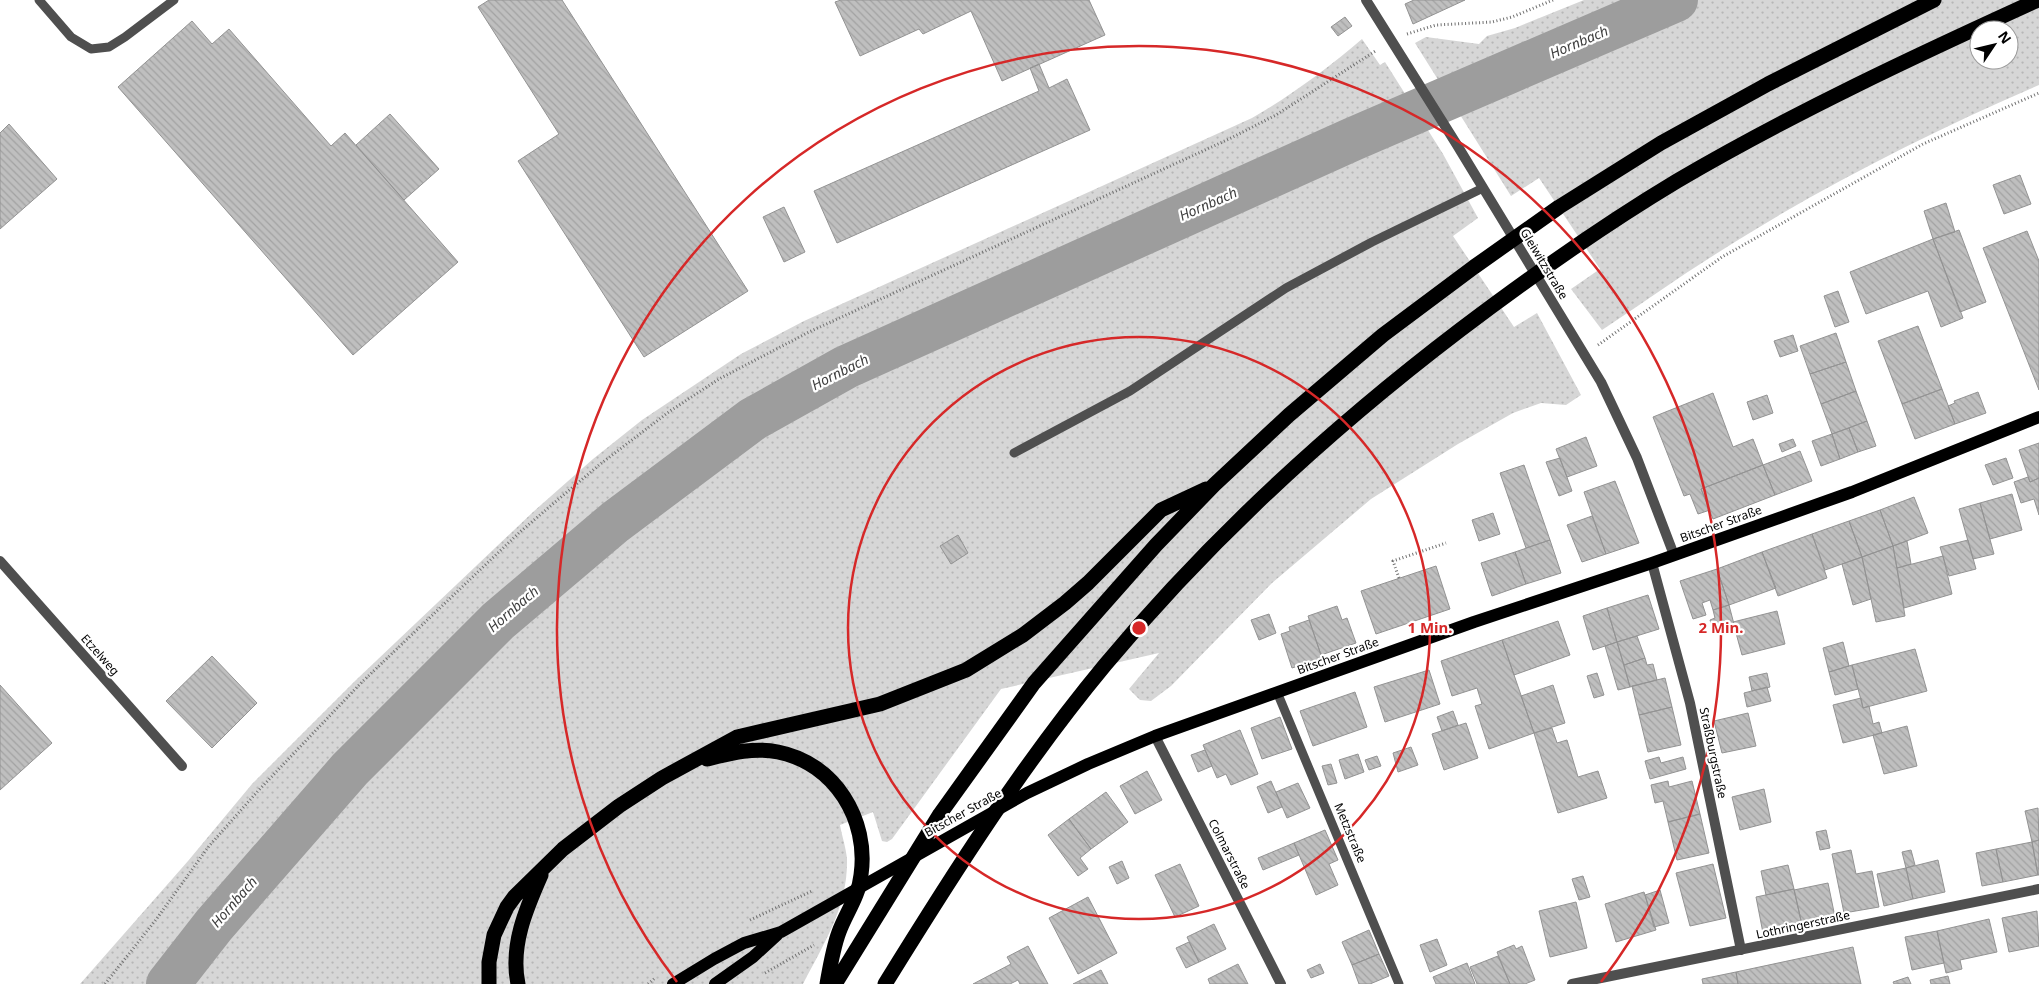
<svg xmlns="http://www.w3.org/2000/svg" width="2039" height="984" font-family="'Noto Sans',sans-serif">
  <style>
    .grass { fill: url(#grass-dots); fill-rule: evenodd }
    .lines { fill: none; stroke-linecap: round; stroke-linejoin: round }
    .river { stroke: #9d9d9d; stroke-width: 44 }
    .building { fill: url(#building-back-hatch); stroke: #939393 }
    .path { stroke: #717171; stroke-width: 3; stroke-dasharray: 1 2.5; stroke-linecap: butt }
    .lane { stroke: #4f4f4f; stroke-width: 9 }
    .street { stroke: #4f4f4f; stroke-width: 10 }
    .primary { stroke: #000; stroke-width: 12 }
    .highway { stroke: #000; stroke-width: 15 }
    .ring { fill: none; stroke: #d62828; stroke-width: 2.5 }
    .labels { text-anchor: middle; stroke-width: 4.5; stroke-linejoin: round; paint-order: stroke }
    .street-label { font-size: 12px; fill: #000; stroke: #fff }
    .water-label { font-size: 14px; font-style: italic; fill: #3e3e3e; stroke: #fff }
    .centre { fill: #d62828; stroke: #fff; stroke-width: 2.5 }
    .ring-label { font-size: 15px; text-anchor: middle; font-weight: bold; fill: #d62828; stroke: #fff; stroke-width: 4.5; stroke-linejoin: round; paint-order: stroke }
  </style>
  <defs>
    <pattern id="grass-dots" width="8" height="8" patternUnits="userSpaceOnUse" patternTransform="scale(1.25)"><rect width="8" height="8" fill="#d6d6d6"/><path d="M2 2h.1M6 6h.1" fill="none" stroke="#b6b6b6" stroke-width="1.8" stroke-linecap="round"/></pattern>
    <pattern id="building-back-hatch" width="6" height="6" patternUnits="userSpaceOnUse" patternTransform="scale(1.25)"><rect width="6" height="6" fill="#bfbfbf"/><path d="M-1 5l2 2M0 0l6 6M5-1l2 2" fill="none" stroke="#a2a2a2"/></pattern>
  </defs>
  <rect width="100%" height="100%" fill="#fff"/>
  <!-- grass -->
  <path class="grass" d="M 1584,0 L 2039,0 L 2039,85 C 1930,132 1819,188 1719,252 C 1679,277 1641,304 1602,330 L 1571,289 L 1600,269 L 1539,178 L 1511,196 L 1415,43 L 1426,37 L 1479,44 L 1487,36 L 1515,28 ZM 1979,30 L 2009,30 L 2009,60 L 1979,60 Z
    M 1362,39 L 1380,65 L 1385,62 L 1443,154 L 1478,218 L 1453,236 L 1514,327 L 1537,313 L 1581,395 L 1566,405 L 1541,403 L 1513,413 L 1458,444 L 1371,499 L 1272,583 L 1171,686 L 1151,701 L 1140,700 L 1129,689 L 1159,653 L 1001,689 L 892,839 L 887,842 L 882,841 L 873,812 L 840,825 C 842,836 846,848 847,859 C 848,907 824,943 803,984 L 80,984 L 188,861 L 252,784 L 356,680 L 533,512 L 593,459 L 642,420 L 741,354 L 804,321 L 1252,118 C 1292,95 1328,68 1362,39 Z"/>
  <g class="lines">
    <!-- river -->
    <path class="river" d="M 168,984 L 214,925 L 350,769 L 498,621 L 615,522 L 753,419 L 846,367 L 1353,139 L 1676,0"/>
  </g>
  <!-- building -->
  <path class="building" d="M 489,0 L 562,0 L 748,291 L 644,357 L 518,161 L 559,134 L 478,7 Z
    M 841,0 L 1089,0 L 1105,35 L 1002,81 L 971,11 L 923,34 L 919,29 L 860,56 L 835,2 Z
    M 1414,0 L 1465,0 L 1413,24 L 1405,4 Z
    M 1345,17 L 1352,26 L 1338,36 L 1331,27 Z
    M 192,21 L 212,44 L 229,29 L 331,146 L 345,133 L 458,262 L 353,355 L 118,87 Z
    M 1039,64 L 1049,88 L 1067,79 L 1090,130 L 837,243 L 814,191 L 1039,91 L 1030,68 Z
    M 390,114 L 439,169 L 404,200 L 356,145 Z
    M 9,124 L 57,179 L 0,229 L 0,133 Z
    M 2020,175 L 2031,204 L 2004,214 L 1993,185 Z
    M 1946,203 L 1955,232 L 1933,239 L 1924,211 Z
    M 784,207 L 805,252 L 784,262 L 763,217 Z
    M 1959,230 L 1986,302 L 1960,312 L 1933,239 Z
    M 2027,231 L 2039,261 L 2039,390 L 1983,248 Z
    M 1933,239 L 1963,318 L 1941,327 L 1928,291 L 1866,314 L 1850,272 Z
    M 1838,291 L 1849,322 L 1835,327 L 1824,296 Z
    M 1918,326 L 1942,389 L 1902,404 L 1878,341 Z
    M 1836,333 L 1846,362 L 1810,374 L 1800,346 Z
    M 1793,335 L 1798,351 L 1780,357 L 1774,341 Z
    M 1846,362 L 1856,391 L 1821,404 L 1810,374 Z
    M 1942,389 L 1955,424 L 1915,439 L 1902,404 Z
    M 1856,391 L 1867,421 L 1832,434 L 1821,404 Z
    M 1978,392 L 1986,413 L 1955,424 L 1948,406 L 1955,403 L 1954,401 Z
    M 1713,393 L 1733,447 L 1753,439 L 1763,465 L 1701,489 L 1710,510 L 1698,514 L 1690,494 L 1684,496 L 1653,417 Z
    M 1767,395 L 1773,413 L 1753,420 L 1747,402 Z
    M 1867,421 L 1876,446 L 1858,452 L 1849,428 Z
    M 1849,428 L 1858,452 L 1840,459 L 1832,434 Z
    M 1832,434 L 1840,459 L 1821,466 L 1812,441 Z
    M 1586,437 L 1597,466 L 1567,477 L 1556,449 Z
    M 1793,439 L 1796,446 L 1782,452 L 1779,444 Z
    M 2039,443 L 2039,478 L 2030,482 L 2019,450 Z
    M 1800,451 L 1812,481 L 1775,495 L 1763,465 Z
    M 1560,458 L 1572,491 L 1559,496 L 1546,462 Z
    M 2006,458 L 2013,478 L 1993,485 L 1985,465 Z
    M 1524,465 L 1550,540 L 1526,548 L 1500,473 Z
    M 1763,465 L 1775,495 L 1713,519 L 1701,489 Z
    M 2028,477 L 2030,482 L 2039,478 L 2039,515 L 2034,499 L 2021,503 L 2014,482 Z
    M 1615,481 L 1639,543 L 1606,554 L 1584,492 Z
    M 2012,494 L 2022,530 L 1990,539 L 1980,503 Z
    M 1914,497 L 1928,533 L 1893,546 L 1880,510 Z
    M 1980,503 L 1994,554 L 1973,559 L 1959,509 Z
    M 1880,510 L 1893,546 L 1862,557 L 1849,521 Z
    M 1493,513 L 1500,534 L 1479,541 L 1472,520 Z
    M 1592,516 L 1606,554 L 1582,562 L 1567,525 Z
    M 1849,521 L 1862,557 L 1825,570 L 1812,534 Z
    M 1812,534 L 1827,578 L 1778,596 L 1762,552 Z
    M 958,535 L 968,553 L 951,564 L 940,546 Z
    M 1550,540 L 1561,573 L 1526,584 L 1515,552 Z
    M 1968,540 L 1976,569 L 1949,576 L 1940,547 Z
    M 1907,541 L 1911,564 L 1897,568 L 1893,546 Z
    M 1893,546 L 1905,616 L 1876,622 L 1862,557 Z
    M 1515,552 L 1526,584 L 1492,596 L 1481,563 Z
    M 1762,552 L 1776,588 L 1729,605 L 1717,569 Z
    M 1943,556 L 1952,594 L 1904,608 L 1897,568 Z
    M 1862,557 L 1871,599 L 1853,605 L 1842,564 Z
    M 1436,566 L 1450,609 L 1376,634 L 1361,591 Z
    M 1717,569 L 1729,605 L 1713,610 L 1710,600 L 1702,603 L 1706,615 L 1693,619 L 1680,581 Z
    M 1648,595 L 1659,629 L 1617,642 L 1607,608 Z
    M 1729,605 L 1735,628 L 1714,634 L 1710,620 L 1715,618 L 1713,610 Z
    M 1337,606 L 1342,620 L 1347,618 L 1356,643 L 1321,655 L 1308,616 Z
    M 1607,608 L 1617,642 L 1593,650 L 1583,616 Z
    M 1777,611 L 1785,644 L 1742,655 L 1733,622 Z
    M 1269,614 L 1276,633 L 1259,640 L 1251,620 Z
    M 1309,620 L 1322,658 L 1292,668 L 1281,634 L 1290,631 L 1289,627 Z
    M 1558,621 L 1570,655 L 1514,675 L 1502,640 Z
    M 1637,636 L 1645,658 L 1624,665 L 1617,642 Z
    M 1502,640 L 1534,733 L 1489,749 L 1475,706 L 1482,704 L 1477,688 L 1452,696 L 1441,661 Z
    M 1617,642 L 1630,687 L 1618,690 L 1605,646 Z
    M 1843,642 L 1849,666 L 1829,672 L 1823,648 Z
    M 1915,649 L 1927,691 L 1863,708 L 1852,665 Z
    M 212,656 L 257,703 L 212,748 L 166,701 Z
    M 1645,658 L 1647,665 L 1653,664 L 1657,680 L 1630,687 L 1624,665 Z
    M 1852,665 L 1858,689 L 1835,695 L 1829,672 Z
    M 1429,670 L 1440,704 L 1385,722 L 1374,687 Z
    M 1597,673 L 1604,695 L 1594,698 L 1587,676 Z
    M 1767,673 L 1770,687 L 1752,691 L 1749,677 Z
    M 1665,678 L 1672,707 L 1639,715 L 1632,686 Z
    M 0,685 L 52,743 L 0,790 Z
    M 1553,685 L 1565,723 L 1534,733 L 1521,696 Z
    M 1767,687 L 1771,701 L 1747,707 L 1744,693 Z
    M 1355,692 L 1367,727 L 1313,746 L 1300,711 Z
    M 1861,698 L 1863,708 L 1869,706 L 1873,724 L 1879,722 L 1882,733 L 1843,743 L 1833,705 Z
    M 1672,707 L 1681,745 L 1648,752 L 1639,715 Z
    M 1453,711 L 1458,725 L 1442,731 L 1437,717 Z
    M 1748,713 L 1756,746 L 1722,753 L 1714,721 Z
    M 1280,717 L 1292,749 L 1262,759 L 1251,728 Z
    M 1466,723 L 1478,758 L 1444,770 L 1432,734 Z
    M 1907,726 L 1917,766 L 1884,774 L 1873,735 Z
    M 1552,728 L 1557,743 L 1567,740 L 1578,777 L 1598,771 L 1607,798 L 1558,813 L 1534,733 Z
    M 1240,730 L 1258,774 L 1231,785 L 1226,774 L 1217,778 L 1203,745 Z
    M 1411,747 L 1418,765 L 1398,772 L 1393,753 Z
    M 1205,750 L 1212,766 L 1198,772 L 1191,755 Z
    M 1358,754 L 1364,772 L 1345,779 L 1339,760 Z
    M 1377,756 L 1381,766 L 1369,770 L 1365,760 Z
    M 1659,757 L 1661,763 L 1683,757 L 1686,769 L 1650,779 L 1645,761 Z
    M 1331,764 L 1337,783 L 1328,785 L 1322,766 Z
    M 1147,771 L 1162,800 L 1135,814 L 1120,786 Z
    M 1271,781 L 1282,807 L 1268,813 L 1257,787 Z
    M 1668,781 L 1669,787 L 1692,781 L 1700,814 L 1668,822 L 1663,801 L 1655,803 L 1651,785 Z
    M 1298,783 L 1310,808 L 1287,818 L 1276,792 Z
    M 1764,789 L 1771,822 L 1740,830 L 1732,797 Z
    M 1106,792 L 1128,822 L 1091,849 L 1069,819 Z
    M 2038,808 L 2039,840 L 2032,842 L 2025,811 Z
    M 1700,814 L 1709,853 L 1677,860 L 1668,822 Z
    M 1069,819 L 1091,849 L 1080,858 L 1088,869 L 1078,876 L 1048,835 Z
    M 1325,830 L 1338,860 L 1329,864 L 1338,885 L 1316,895 L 1294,843 Z
    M 1826,830 L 1830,848 L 1820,850 L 1816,832 Z
    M 2039,840 L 2039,875 L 2038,875 L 2032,842 Z
    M 2032,842 L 2038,875 L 2003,882 L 1996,849 Z
    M 1294,843 L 1299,855 L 1263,870 L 1258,858 Z
    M 1996,849 L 2003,882 L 1982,886 L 1976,853 Z
    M 1851,850 L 1856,874 L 1872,871 L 1879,907 L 1844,913 L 1832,854 Z
    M 1911,850 L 1915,865 L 1906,868 L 1902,852 Z
    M 1938,860 L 1945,892 L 1913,899 L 1906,868 Z
    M 1122,861 L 1129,878 L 1117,884 L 1109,867 Z
    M 1180,864 L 1199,906 L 1175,917 L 1155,875 Z
    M 1713,864 L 1726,918 L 1690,926 L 1676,873 Z
    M 1788,865 L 1794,889 L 1766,895 L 1761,871 Z
    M 1906,868 L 1913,899 L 1884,906 L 1877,874 Z
    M 1583,876 L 1590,897 L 1579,900 L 1572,879 Z
    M 1828,883 L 1835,917 L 1802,925 L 1794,890 Z
    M 1794,889 L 1802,925 L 1763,933 L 1756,897 Z
    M 1660,890 L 1669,923 L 1654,927 L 1645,895 Z
    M 1644,892 L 1656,930 L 1616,942 L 1605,904 Z
    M 1088,897 L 1117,953 L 1078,974 L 1049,918 Z
    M 1576,902 L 1587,948 L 1550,957 L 1539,911 Z
    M 2037,911 L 2039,946 L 2009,952 L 2002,918 Z
    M 1989,919 L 1997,952 L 1960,960 L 1962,969 L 1946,973 L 1937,931 Z
    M 1214,924 L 1226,949 L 1199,962 L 1187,937 Z
    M 1369,930 L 1379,954 L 1352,965 L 1342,942 Z
    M 1937,931 L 1944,963 L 1912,970 L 1905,937 Z
    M 1437,939 L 1447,965 L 1430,972 L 1420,945 Z
    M 1189,942 L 1199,962 L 1186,968 L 1176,948 Z
    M 1514,945 L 1516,949 L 1522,946 L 1535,980 L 1525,984 L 1510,984 L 1497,952 Z
    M 1028,946 L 1048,984 L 1020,984 L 1018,980 L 1010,984 L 973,984 L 1011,964 L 1007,957 Z
    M 1853,947 L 1861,984 L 1738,984 L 1736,972 Z
    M 1379,954 L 1389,976 L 1370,984 L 1359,984 L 1352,965 Z
    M 1498,956 L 1510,984 L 1477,984 L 1470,967 Z
    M 1467,963 L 1475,984 L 1436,984 L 1433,977 Z
    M 1238,964 L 1248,984 L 1210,984 L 1208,979 Z
    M 1320,964 L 1324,973 L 1311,978 L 1307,970 Z
    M 1101,970 L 1108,984 L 1073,984 Z
    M 1736,972 L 1738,984 L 1703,984 L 1702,979 Z
    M 1948,976 L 1950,984 L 1931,984 L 1930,980 Z
    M 1908,977 L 1911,984 L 1894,984 L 1893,982 Z"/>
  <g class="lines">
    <!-- path -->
    <path class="path" d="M 1407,34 L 1436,25 L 1492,22 L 1512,17 L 1553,0
      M 1598,345 L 1722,257 L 1923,144 L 2039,93
      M 1399,578 L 1393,561 L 1446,543
      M 750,920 L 812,891
      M 765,973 L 814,945
      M 105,984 L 155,921 L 209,846 L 258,791 L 361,683 L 521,531 L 599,465 L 670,411 L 719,379 L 809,332 L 1229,139 L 1276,115 L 1377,50
      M 648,984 L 655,978"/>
    <!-- lane -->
    <path class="lane" d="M 39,0 L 71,37 L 91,49 L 109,47 L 125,37 L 174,0
      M 1014,453 L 1130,391 L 1286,288 L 1372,242 L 1483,188
      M 1277,692 L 1399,984"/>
    <!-- street -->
    <path class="street" d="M 1366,0 L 1457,145 L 1601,382 L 1637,458 L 1674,555
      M 0,561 L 182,766
      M 1652,563 L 1690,703 L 1741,950
      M 1155,736 L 1281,984
      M 1572,984 L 2039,889"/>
    <!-- primary -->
    <path class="primary" d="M 673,984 L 714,959 L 744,943 L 781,932 L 1027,793 L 1088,764 L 1155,736 L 1474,622 L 1652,563 L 1852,492 L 2039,417
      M 715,984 L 753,957 L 777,935"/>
    <!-- highway -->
    <path class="highway" d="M 707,759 C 731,753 754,747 778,752 C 835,763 869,820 861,875 C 859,896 846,913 839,932 C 833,948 830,967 827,984
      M 489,984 L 489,962 L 494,935 L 507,907 L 515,896 L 563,849 L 619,806 L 662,778 L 737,737 L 880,704 L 966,670 L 1023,635 L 1065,603 L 1088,583 L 1161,510 L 1206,489
      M 518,984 C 510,946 526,909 541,875
      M 835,984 L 940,814 L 1034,683 L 1156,545 L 1214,485 L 1289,415 L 1383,335 L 1474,267 L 1559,207 L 1661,143 L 1768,84 L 1934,0
      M 885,984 C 953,874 1022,765 1105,665 C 1210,539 1330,429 1460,330 C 1530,277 1602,226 1677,181 C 1793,113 1915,56 2038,0"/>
  </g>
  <!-- distance rings -->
  <g class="ring">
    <circle cx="1139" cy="628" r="291"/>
    <path d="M677 982A582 582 0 1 1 1601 982"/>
  </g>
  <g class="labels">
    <!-- street labels -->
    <g class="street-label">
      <text transform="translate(1544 264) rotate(59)" y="4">Gleiwitzstraße</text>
      <text transform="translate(1721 524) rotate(-20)" y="4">Bitscher Straße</text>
      <text transform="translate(100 655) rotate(48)" y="4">Etzelweg</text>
      <text transform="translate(1338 656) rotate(-20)" y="4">Bitscher Straße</text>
      <text transform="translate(1713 753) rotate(78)" y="4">Straßburgstraße</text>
      <text transform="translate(963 813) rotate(-29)" y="4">Bitscher Straße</text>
      <text transform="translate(1350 833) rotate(67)" y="4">Metzstraße</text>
      <text transform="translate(1229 854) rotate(63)" y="4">Colmarstraße</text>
      <text transform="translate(1803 925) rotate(-12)" y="4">Lothringerstraße</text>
    </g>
    <!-- water labels -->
    <g class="water-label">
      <text transform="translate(1579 42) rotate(-23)" y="5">Hornbach</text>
      <text transform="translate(1208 204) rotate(-24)" y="5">Hornbach</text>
      <text transform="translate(840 372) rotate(-27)" y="5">Hornbach</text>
      <text transform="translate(513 609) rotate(-41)" y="5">Hornbach</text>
      <text transform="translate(234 902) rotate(-49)" y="5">Hornbach</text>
    </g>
  </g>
  <circle cx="1139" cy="628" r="8" class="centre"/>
  <g class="ring-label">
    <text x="1430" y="633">1 Min.</text>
    <text x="1721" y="633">2 Min.</text>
  </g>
  <!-- north arrow -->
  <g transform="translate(1994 45) rotate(55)"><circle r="24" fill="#ffffff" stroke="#999999"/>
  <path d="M0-4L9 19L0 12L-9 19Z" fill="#000000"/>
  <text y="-8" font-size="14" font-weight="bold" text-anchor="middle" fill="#000000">N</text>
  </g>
</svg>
